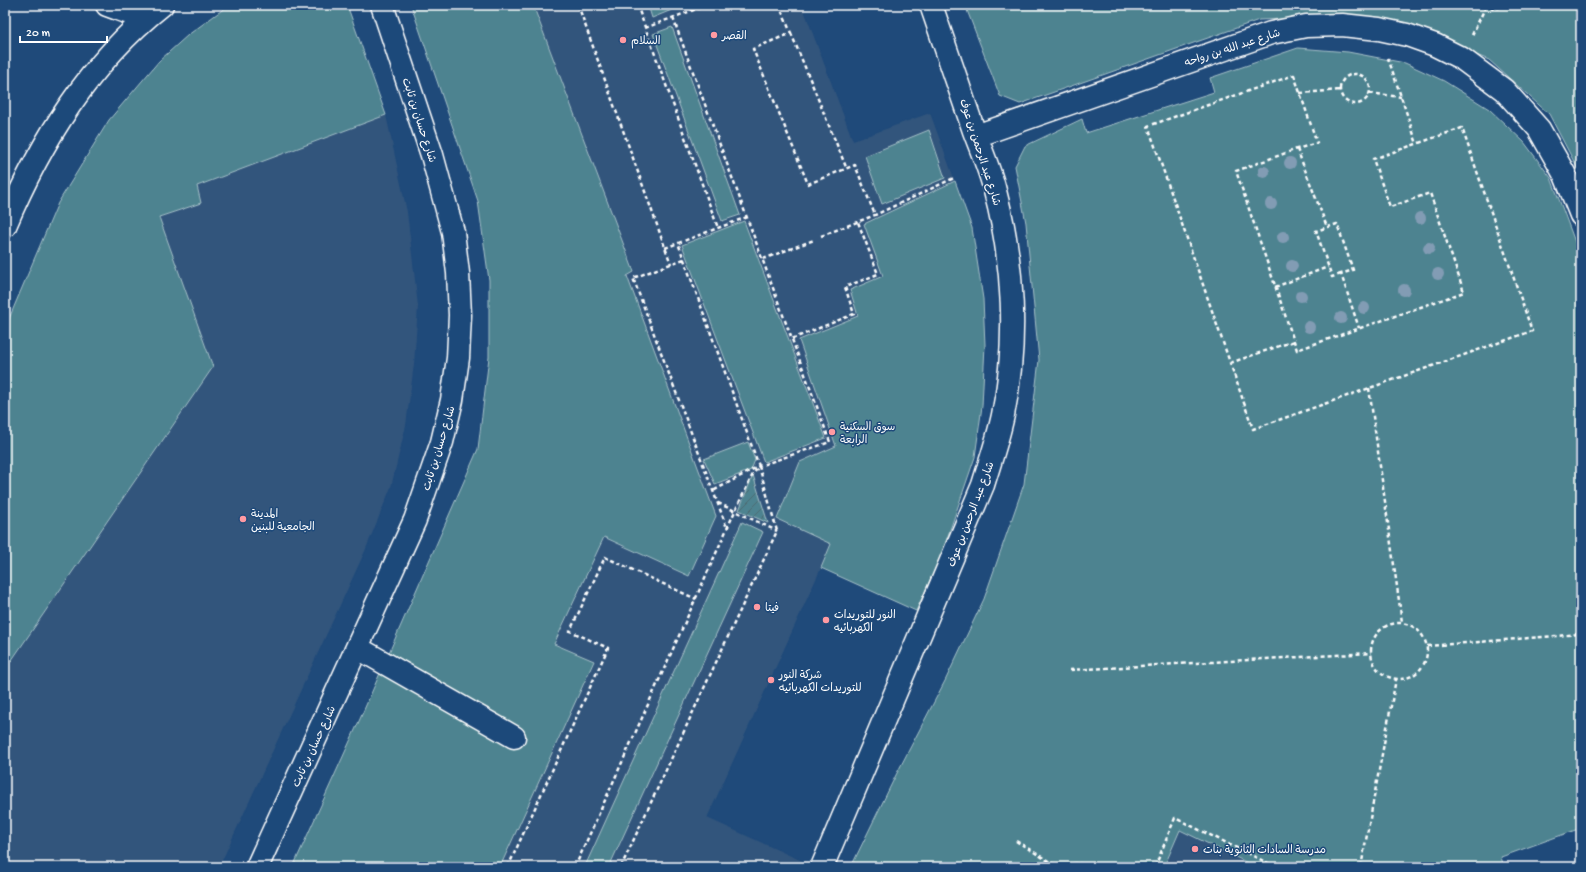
<svg xmlns="http://www.w3.org/2000/svg" width="1586" height="872" font-family="'Gochi Hand','Playpen Sans Arabic',sans-serif">
  <style>
    .built { fill: #33557c }
    .park { fill: #4e8390; stroke: #a6c1c8 }
    .garden { fill: url(#garden-furrows); stroke: #a6c1c8 }
    .lines { fill: none; stroke-linecap: round; stroke-linejoin: round }
    .minor-casing { stroke: #fff; stroke-width: 25 }
    .path { stroke: #fff; stroke-width: 2.5; stroke-dasharray: 4 3; stroke-linecap: butt }
    .minor { stroke: #1f4a7a; stroke-width: 22 }
    .tree { fill: #829cb4 }
    .poi-dot { fill: #ff9aa2; stroke: #1f4a7a; stroke-width: 1.5 }
    .labels { text-anchor: middle; stroke-width: 3; stroke-linejoin: round; paint-order: stroke }
    .poi-label { font-size: 11px; fill: #fff; stroke: #1f4a7a; text-anchor: start }
    .street-label { font-size: 11px; fill: #fff; stroke: #1f4a7a }
  </style>
  <defs>
    <pattern id="garden-furrows" width="10" height="10" patternUnits="userSpaceOnUse"><rect width="10" height="10" fill="#4e8390"/><path d="M-1 1l2-2M0 10L10 0M9 11l2-2" fill="none" stroke="#4d6a71"/></pattern>
  </defs>
  <rect width="100%" height="100%" fill="#1f4a7a"/>
  <filter id="ink" filterUnits="userSpaceOnUse"><feTurbulence type="fractalNoise" baseFrequency=".025" numOctaves="2"/><feDisplacementMap in="SourceGraphic" scale="8" xChannelSelector="R" yChannelSelector="G"/><feConvolveMatrix kernelMatrix="1 2 1 2 8 2 1 2 1" color-interpolation-filters="sRGB"/></filter>
  <g filter="url(#ink)">
    <!-- built -->
    <path class="built" d="M 533,5 L 802,5 L 853,141 L 930,113 L 972,228 L 983,299 L 985,345 L 982,406 L 975,457 L 941,556 L 916,611 L 821,568 L 707,818 L 802,861 L 800,867 L 500,867 L 593,661 L 554,644 L 604,537 L 689,576 L 627,275 L 634,271 Z
      M 386,115 L 407,212 L 418,306 L 414,364 L 406,425 L 391,487 L 365,551 L 219,867 L 5,867 L 5,670 L 213,367 L 159,217 L 201,203 L 197,186 Z
      M 1180,830 L 1256,867 L 1164,867 Z"/>
    <!-- park -->
    <path class="park" d="M 229,5 L 347,5 L 386,115 L 197,186 L 201,203 L 159,217 L 213,367 L 5,670 L 5,328 L 58,203 L 109,120 L 159,61 L 188,35 Z
      M 411,5 L 533,5 L 634,272 L 627,276 L 716,516 L 689,576 L 604,537 L 554,644 L 594,661 L 500,867 L 293,867 L 360,719 L 478,449 L 489,357 L 489,280 L 478,201 Z
      M 648,5 L 684,5 L 652,18 Z
      M 965,5 L 1581,5 L 1581,175 L 1549,114 L 1489,60 L 1422,33 L 1335,17 L 1259,20 L 1020,104 L 1000,96 Z
      M 672,27 L 740,215 L 722,221 L 653,34 Z
      M 1298,48 L 1348,52 L 1405,63 L 1444,81 L 1489,109 L 1524,142 L 1551,178 L 1581,258 L 1581,828 L 1501,857 L 1504,867 L 1256,867 L 1180,830 L 1164,867 L 851,867 L 896,775 L 945,681 L 984,599 L 1024,484 L 1039,360 L 1026,223 L 1015,166 L 1025,146 L 1082,119 L 1086,133 L 1214,92 L 1210,78 Z
      M 929,130 L 945,178 L 882,204 L 865,156 Z
      M 955,181 L 972,228 L 983,299 L 985,345 L 982,406 L 975,457 L 941,556 L 916,611 L 821,568 L 831,544 L 777,519 L 800,462 L 836,446 L 799,340 L 858,316 L 850,290 L 883,276 L 864,224 Z
      M 744,221 L 826,438 L 764,462 L 682,245 Z
      M 748,442 L 755,460 L 751,470 L 715,484 L 704,459 Z
      M 742,522 L 763,532 L 609,867 L 593,867 L 586,864 Z"/>
    <!-- garden -->
    <path class="garden" d="M 753,475 L 768,523 L 739,510 Z"/>
    <g class="lines">
      <!-- minor casing -->
      <g class="minor-casing">
        <path id="minor" d="M 107,5 L 126,12 L 151,14
          M 976,136 L 1271,33 L 1306,26 L 1342,25 L 1379,29 L 1407,35 L 1435,45 L 1461,58 L 1504,90 L 1539,129 L 1565,175 L 1581,215
          M 5,226 C 41,141 89,63 162,5
          M 358,648 L 514,737
          M 257,867 L 415,520 L 442,442 L 452,400 L 458,358 L 460,315 L 458,273 L 453,232 L 432,155 L 382,5
          M 822,867 L 983,485 C 990,462 998,439 1003,415 C 1018,342 1014,263 995,191 C 990,170 981,150 974,131 C 960,89 945,47 931,5"/>
      </g>
      <!-- path -->
      <path class="path" d="M 578,5 L 671,264
        M 637,5 L 718,228
        M 779,5 L 791,33 L 753,49 L 808,184 L 855,165 L 875,215
        M 1484,5 L 1496,9 L 1505,5
        M 673,18 L 830,442 L 759,466 L 713,491
        M 645,28 L 707,5
        M 791,33 L 846,167
        M 1472,35 L 1486,6
        M 1388,58 L 1417,144
        M1340 89a15 15 0 1 1 30 0a15 15 0 1 1-30 0Z
        M 1294,75 L 1317,143 L 1297,149 L 1236,171 L 1297,350 L 1464,292 L 1430,193 L 1390,207 L 1373,159 L 1462,128 L 1532,331 L 1253,429 L 1148,126 Z
        M 1300,93 L 1340,90
        M 1370,93 L 1401,97
        M 1297,149 L 1327,227
        M 821,236 L 875,215 L 954,178
        M 665,248 L 747,217
        M 684,259 L 633,278 L 727,528
        M 763,259 L 814,240
        M 1341,274 L 1332,277 L 1316,231 L 1337,224 L 1353,270 L 1341,274 L 1359,328
        M 1275,287 L 1328,267
        M 792,339 L 854,314 L 845,287 L 878,274 L 858,222
        M 1230,363 L 1294,341
        M 1369,388 L 1402,622
        M 718,503 L 777,531
        M1371 651a28 28 0 1 1 56 0a28 28 0 1 1-56 0Z
        M 1427,646 L 1581,634
        M 1070,670 L 1371,653
        M 1016,841 L 1058,867
        M 508,867 L 608,648 L 570,631 L 605,557 L 696,599
        M 575,867 L 735,511 L 752,476 L 759,466 L 678,243
        M 621,867 L 777,531 L 759,466
        M 1066,867 C 1073,863 1080,862 1086,867
        M 1155,867 L 1175,818 L 1276,867
        M 1361,867 L 1396,679"/>
      <!-- minor -->
      <use href="#minor" class="minor"/>
    </g>
    <!-- trees -->
    <g class="tree">
      <circle cx="1290" cy="163" r="6"/>
      <circle cx="1264" cy="172" r="6"/>
      <circle cx="1271" cy="204" r="6"/>
      <circle cx="1420" cy="218" r="6"/>
      <circle cx="1283" cy="237" r="6"/>
      <circle cx="1429" cy="248" r="6"/>
      <circle cx="1292" cy="266" r="6"/>
      <circle cx="1438" cy="274" r="6"/>
      <circle cx="1404" cy="290" r="6"/>
      <circle cx="1301" cy="296" r="6"/>
      <circle cx="1364" cy="308" r="6"/>
      <circle cx="1341" cy="318" r="6"/>
      <circle cx="1309" cy="327" r="6"/>
    </g>
  </g>
  <!-- markers -->
  <g class="poi-dot">
    <circle cx="714" cy="35" r="4"/>
    <circle cx="623" cy="40" r="4"/>
    <circle cx="832" cy="432" r="4"/>
    <circle cx="243" cy="519" r="4"/>
    <circle cx="757" cy="607" r="4"/>
    <circle cx="826" cy="620" r="4"/>
    <circle cx="771" cy="680" r="4"/>
    <circle cx="1195" cy="849" r="4"/>
  </g>
  <g class="labels">
    <!-- poi labels -->
    <g class="poi-label">
      <text x="722" y="39">القصر</text>
      <text x="631" y="44">السلام</text>
      <text x="840" y="430">سوق السكنية<tspan x="840" dy="13">الرابعة</tspan></text>
      <text x="251" y="517">المدينة<tspan x="251" dy="13">الجامعية للبنين</tspan></text>
      <text x="765" y="611">فيتا</text>
      <text x="834" y="618">النور للتوريدات<tspan x="834" dy="13">الكهربائيه</tspan></text>
      <text x="779" y="678">شركة النور<tspan x="779" dy="13">للتوريدات الكهربائيه</tspan></text>
      <text x="1203" y="853">مدرسة السادات الثانوية بنات</text>
    </g>
    <!-- street labels -->
    <g class="street-label">
      <text transform="translate(1232 47) rotate(-18)" y="4">شارع عبد الله بن رواحه</text>
      <text transform="translate(420 120) rotate(72)" y="4">شارع حسان بن ثابت</text>
      <text transform="translate(981 152) rotate(72)" y="4">شارع عبد الرحمن بن عوف</text>
      <text transform="translate(438 448) rotate(-73)" y="4">شارع حسان بن ثابت</text>
      <text transform="translate(970 514) rotate(-69)" y="4">شارع عبد الرحمن بن عوف</text>
      <text transform="translate(313 746) rotate(-65)" y="4">شارع حسان بن ثابت</text>
    </g>
  </g>
  <!-- margin -->
  <rect width="1586" height="872" fill="none" stroke="#1f4a7a" stroke-width="20"/>
  <rect x="10" y="10" width="1566" height="852" fill="none" stroke="#fff" stroke-width="1.5" filter="url(#ink)"/>
  <!-- scale -->
  <path d="M20 36v6h87v-6" fill="none" stroke="#ffffff" stroke-width="2"/>
  <text x="26" y="36" font-size="12" fill="#ffffff" stroke="#1f4a7a" stroke-width="3" paint-order="stroke">20 m</text>
</svg>
